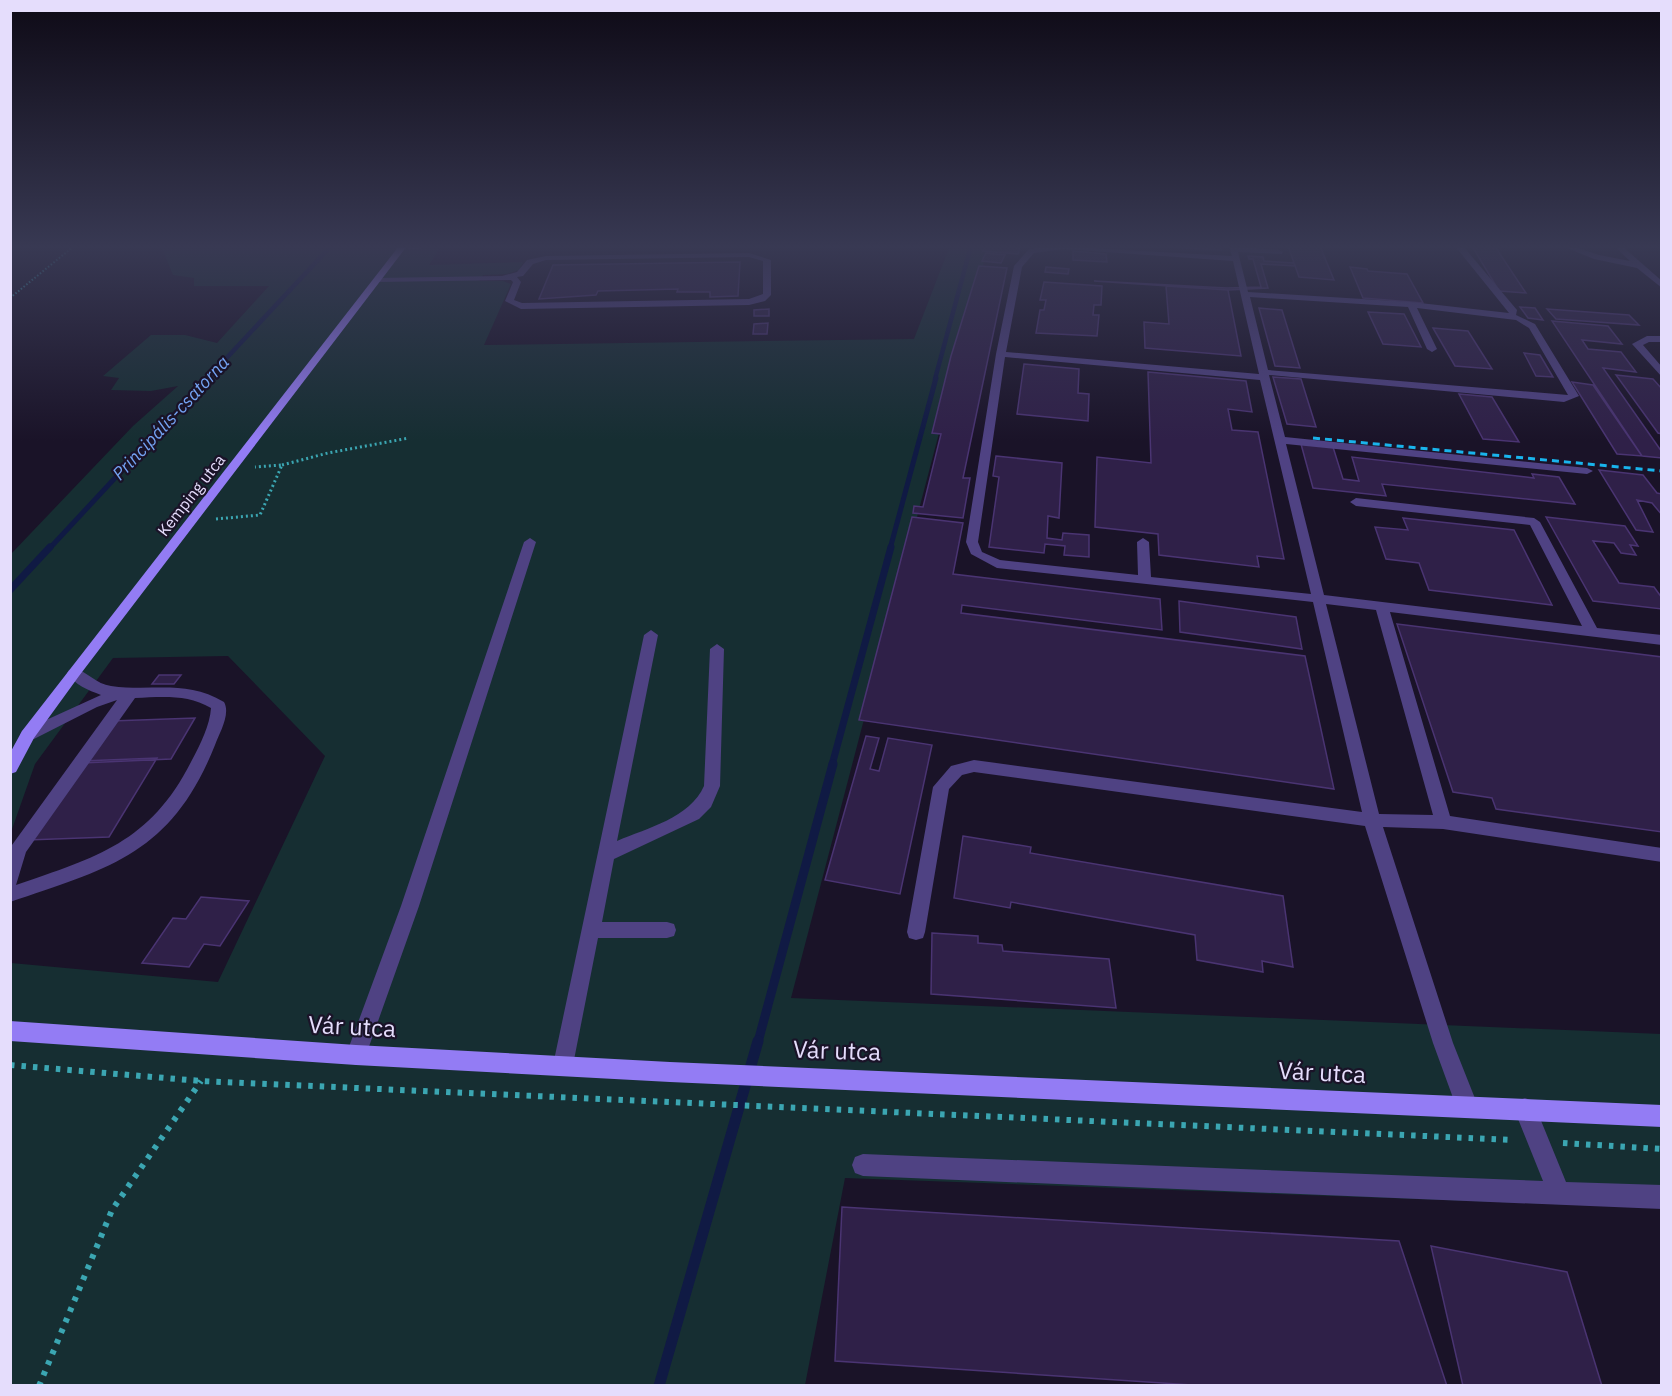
<svg xmlns="http://www.w3.org/2000/svg" width="1672" height="1396" font-family="'IBM Plex Sans',sans-serif">
  <style>
    .green { fill: #162e32 }
    .lines { fill: none; stroke-linecap: round; stroke-linejoin: round }
    .stream-far4 { stroke: #101a44; stroke-width: 4.5 }
    .stream-far3 { stroke: #101a44; stroke-width: 5 }
    .stream-far2 { stroke: #101a44; stroke-width: 7 }
    .stream-far1 { stroke: #101a44; stroke-width: 9 }
    .stream { stroke: #101a44; stroke-width: 11 }
    .building { fill: #2f2048; stroke: #4a3472; stroke-width: 1.5 }
    .path-far2 { stroke: #3ba6b2; stroke-width: 2; stroke-dasharray: 1.5 2; stroke-linecap: butt }
    .path-far1 { stroke: #3ba6b2; stroke-width: 3; stroke-dasharray: 2 3; stroke-linecap: butt }
    .path { stroke: #3ba6b2; stroke-width: 6; stroke-dasharray: 4.5 7; stroke-linecap: butt }
    .service { fill: #4f4283; fill-rule: evenodd }
    .pedestrian { fill: #4f4283; fill-rule: evenodd }
    .secondary { fill: #937cf4; fill-rule: evenodd }
    .rail { stroke: #19b4ec; stroke-width: 3; stroke-dasharray: 7 5; stroke-linecap: butt }
    .labels { text-anchor: middle; stroke-width: 4.5; stroke-linejoin: round; paint-order: stroke }
    .far-street-label { font-size: 16px; fill: #e5ddfc; stroke: #1a1328 }
    .far-water-label { font-size: 18px; font-style: italic; fill: #74a3f3; stroke: #1a1328 }
    .near-street-label { font-size: 24px; fill: #e5ddfc; stroke: #1a1328 }
  </style>
  <rect width="100%" height="100%" fill="#1a1328"/>
  <!-- green -->
  <path class="green" d="M 166,246 L 441,246 L 429,265 L 523,262 L 519,270 L 506,274 L 483,275 L 479,281 L 503,281 L 511,284 L 484,345 L 914,339 L 949,248 L 800,246 L 988,246 L 791,998 L 1661,1034 L 1661,1208 L 845,1178 L 805,1385 L 11,1385 L 11,963 L 218,982 L 325,756 L 228,656 L 113,658 L 35,764 L 11,832 L 11,554 L 133,426 L 178,386 L 151,391 L 111,390 L 119,378 L 103,376 L 151,335 L 185,335 L 217,343 L 269,286 L 194,286 L 194,278 L 173,275 L 162,248 Z"/>
  <g class="lines">
    <!-- stream-far4 -->
    <path class="stream-far4" d="M 207,379 L 331,246
      M 935,379 L 971,246"/>
    <!-- stream-far3 -->
    <path class="stream-far3" d="M 49,549 L 208,378
      M 890,549 L 936,378"/>
    <!-- stream-far2 -->
    <path class="stream-far2" d="M 10,590 L 50,547
      M 832,765 L 891,547"/>
    <!-- stream-far1 -->
    <path class="stream-far1" d="M 758,1042 L 833,764"/>
    <!-- stream -->
    <path class="stream" d="M 659,1386 L 758,1041"/>
  </g>
  <!-- building -->
  <path class="building" d="M 985,246 L 1013,246 L 1020,247 L 1018,254 L 983,251 Z
    M 1152,246 L 1220,246 L 1221,250 Z
    M 1288,246 L 1320,246 L 1334,280 L 1299,277 Z
    M 1472,246 L 1496,248 L 1526,293 L 1499,291 Z
    M 1073,251 L 1106,254 L 1107,262 L 1073,260 Z
    M 986,253 L 1005,255 L 1001,263 L 982,261 Z
    M 1248,256 L 1263,257 L 1264,261 L 1294,263 L 1295,266 L 1261,264 L 1268,288 L 1228,290 L 1094,281 L 1227,288 L 1261,287 L 1253,259 L 1249,259 Z
    M 740,262 L 738,296 L 710,297 L 710,292 L 677,292 L 678,289 L 598,291 L 596,295 L 539,299 L 553,265 Z
    M 979,266 L 1007,268 L 963,478 L 970,478 L 963,518 L 913,513 L 914,506 L 923,507 L 941,434 L 932,433 L 951,356 Z
    M 1046,267 L 1069,269 L 1068,274 L 1045,272 Z
    M 1350,267 L 1367,269 L 1368,271 L 1407,274 L 1423,303 L 1363,298 Z
    M 1044,282 L 1102,286 L 1101,305 L 1094,305 L 1093,315 L 1099,315 L 1097,336 L 1036,333 L 1040,310 L 1044,310 L 1046,300 L 1040,300 Z
    M 1166,286 L 1228,290 L 1241,356 L 1145,348 L 1144,322 L 1169,324 Z
    M 1520,307 L 1535,308 L 1543,320 L 1528,318 Z
    M 1259,308 L 1282,310 L 1300,368 L 1275,366 Z
    M 769,309 L 769,316 L 754,316 L 754,310 Z
    M 1547,309 L 1629,315 L 1639,325 L 1556,319 Z
    M 1368,312 L 1404,314 L 1421,347 L 1383,344 Z
    M 1552,321 L 1608,326 L 1622,344 L 1582,340 L 1588,349 L 1621,352 L 1636,372 L 1603,368 L 1662,452 L 1662,458 L 1642,456 Z
    M 768,323 L 767,334 L 753,334 L 754,324 Z
    M 1433,328 L 1468,331 L 1492,369 L 1455,366 Z
    M 1524,353 L 1540,355 L 1553,377 L 1536,376 Z
    M 1024,364 L 1079,369 L 1078,393 L 1089,394 L 1088,421 L 1017,414 Z
    M 1148,372 L 1246,381 L 1252,412 L 1228,409 L 1232,430 L 1258,432 L 1284,559 L 1257,556 L 1259,567 L 1159,555 L 1158,534 L 1095,527 L 1097,457 L 1151,463 Z
    M 1616,375 L 1653,379 L 1662,389 L 1662,434 L 1658,433 Z
    M 1273,377 L 1301,379 L 1316,427 L 1287,424 Z
    M 1572,382 L 1593,385 L 1642,456 L 1617,454 Z
    M 1459,394 L 1492,397 L 1519,442 L 1483,439 Z
    M 1301,444 L 1333,447 L 1343,479 L 1359,481 L 1352,457 L 1534,478 L 1532,474 L 1559,477 L 1575,504 L 1382,484 L 1386,496 L 1313,488 Z
    M 996,456 L 1062,463 L 1059,518 L 1048,516 L 1047,538 L 1062,540 L 1063,533 L 1089,535 L 1089,557 L 1064,555 L 1065,546 L 1045,544 L 1044,553 L 989,547 L 999,477 L 993,476 Z
    M 1599,470 L 1643,475 L 1657,493 L 1662,494 L 1662,515 L 1652,503 L 1637,500 L 1653,532 L 1636,530 Z
    M 912,517 L 963,523 L 953,574 L 1160,599 L 1162,630 L 962,605 L 961,613 L 1305,656 L 1334,789 L 859,720 Z
    M 1546,517 L 1625,526 L 1638,546 L 1630,545 L 1636,555 L 1621,553 L 1614,543 L 1593,541 L 1619,583 L 1654,587 L 1662,598 L 1662,609 L 1593,601 Z
    M 1403,518 L 1514,530 L 1552,605 L 1429,590 L 1419,563 L 1386,559 L 1375,527 L 1408,530 Z
    M 1179,601 L 1296,617 L 1302,649 L 1180,632 Z
    M 1397,624 L 1662,657 L 1662,832 L 1496,809 L 1492,798 L 1453,792 Z
    M 159,675 L 181,675 L 174,684 L 152,684 Z
    M 195,718 L 171,759 L 83,763 L 111,721 Z
    M 866,736 L 879,738 L 870,769 L 879,771 L 888,738 L 932,745 L 900,894 L 825,880 Z
    M 157,758 L 109,837 L 28,840 L 82,761 Z
    M 963,836 L 1031,847 L 1030,853 L 1283,896 L 1293,967 L 1262,961 L 1263,972 L 1197,960 L 1195,935 L 1011,902 L 1010,908 L 954,898 Z
    M 201,897 L 249,901 L 220,946 L 204,944 L 189,967 L 142,963 L 173,918 L 186,919 Z
    M 932,933 L 978,936 L 978,943 L 1002,945 L 1003,951 L 1109,959 L 1116,1008 L 931,994 Z
    M 842,1207 L 1399,1241 L 1447,1386 L 1207,1386 L 835,1361 Z
    M 1431,1246 L 1567,1272 L 1602,1386 L 1463,1386 Z"/>
  <g class="lines">
    <!-- path-far2 -->
    <path class="path-far2" d="M 10,298 L 74,246"/>
    <!-- path-far1 -->
    <path class="path-far1" d="M 282,465 L 328,453 L 409,438
      M 216,519 L 260,515 L 282,465 L 255,467"/>
    <!-- path -->
    <path class="path" d="M 10,1065 L 201,1081 L 1514,1140
      M 1563,1143 L 1662,1149
      M 39,1386 L 112,1210 L 201,1081"/>
    <!-- service -->
    <path class="service" d="M 399,246 L 429,246 C 422,250 406,250 399,246 Z
      M 1055,246 L 1232,256 L 1229,246 L 1279,250 L 1283,252 L 1282,254 L 1238,252 L 1248,292 L 1411,302 L 1509,313 L 1455,246 L 1463,246 L 1517,310 L 1516,315 L 1535,324 L 1579,396 L 1564,402 L 1269,375 L 1285,437 L 1587,468 L 1593,471 L 1587,474 L 1286,444 L 1324,595 L 1582,626 L 1530,525 L 1356,506 L 1350,502 L 1356,498 L 1534,518 L 1540,522 L 1597,628 L 1662,635 L 1662,645 L 1390,612 L 1450,816 L 1662,848 L 1662,862 L 1443,829 L 1383,827 L 1453,1043 L 1478,1106 L 1475,1114 L 1467,1117 L 1459,1114 L 1456,1106 L 1433,1043 L 1365,826 L 974,772 L 962,775 L 949,789 L 925,932 L 923,938 L 916,940 L 909,938 L 907,932 L 933,787 L 951,766 L 974,760 L 1362,812 L 1313,602 L 997,568 L 971,554 L 966,542 L 996,354 L 1014,266 L 1029,249 ZM 1063,249 L 1233,261 L 1259,374 L 1006,352 L 1022,267 L 1034,253 ZM 1250,297 L 1408,307 L 1427,349 L 1432,352 L 1437,349 L 1417,308 L 1516,320 L 1529,328 L 1568,395 L 1268,370 ZM 1005,357 L 1260,380 L 1311,594 L 1151,577 L 1149,542 L 1143,538 L 1137,542 L 1138,575 L 1000,560 L 982,552 L 978,542 ZM 1326,604 L 1376,610 L 1433,815 L 1379,814 Z
      M 1562,246 L 1572,246 L 1599,255 L 1630,261 L 1614,246 L 1622,246 L 1662,281 L 1662,288 L 1637,268 L 1594,259 Z
      M 749,253 L 771,260 L 771,295 L 765,301 L 749,305 L 521,309 L 505,301 L 513,282 L 511,280 L 377,282 L 373,280 L 377,278 L 502,276 L 517,272 L 527,260 L 546,256 ZM 749,257 L 763,261 L 763,294 L 749,299 L 522,303 L 514,300 L 521,282 L 517,277 L 523,276 L 533,264 L 546,260 Z
      M 1647,336 L 1662,336 L 1662,342 L 1649,342 L 1643,345 L 1662,367 L 1662,377 L 1632,344 Z
      M 651,630 L 658,635 L 617,841 C 647,828 690,818 704,786 L 710,649 L 717,644 L 724,649 L 720,786 L 711,807 L 699,819 L 614,859 L 602,922 L 667,922 L 674,924 L 676,930 L 674,936 L 667,938 L 598,938 L 573,1065 L 570,1072 L 563,1075 L 556,1072 L 553,1065 L 644,635 Z
      M 74,668 C 88,672 96,684 111,686 C 153,692 185,679 224,702 C 231,714 219,734 215,745 C 172,853 111,868 10,902 L 12,845 L 117,700 L 97,707 L 34,739 L 22,739 L 20,735 L 22,731 L 101,695 C 88,690 75,685 67,673 L 69,670 ZM 135,698 C 162,697 187,694 211,708 C 210,725 200,745 192,760 C 151,842 98,857 16,885 L 26,852 Z
      M 1525,1098 L 1533,1101 L 1566,1182 L 1662,1185 L 1662,1209 L 863,1176 L 855,1173 L 852,1165 L 855,1157 L 863,1154 L 1543,1181 L 1514,1109 L 1517,1101 Z"/>
    <!-- pedestrian -->
    <path class="pedestrian" d="M 530,538 L 536,542 L 419,906 L 366,1055 L 363,1062 L 356,1065 L 349,1062 L 346,1055 L 401,906 L 524,542 Z"/>
    <!-- secondary -->
    <path class="secondary" d="M 399,246 L 407,246 L 79,676 L 34,738 L 16,772 L 10,774 L 10,753 L 22,731 Z
      M 10,1021 L 356,1045 L 670,1062 L 1662,1105 L 1662,1127 L 670,1082 L 356,1065 L 10,1041 Z"/>
    <!-- rail -->
    <path class="rail" d="M 1313,438 L 1662,471"/>
  </g>
  <!-- sky -->
  <linearGradient id="sky" x2="0" y2="1"><stop stop-color="#0e0a16"/><stop offset="0.56" stop-color="#383953"/><stop offset="1" stop-color="#383953" stop-opacity="0"/></linearGradient>
  <rect width="1672" height="441" fill="url(#sky)"/>
  <g class="labels">
    <!-- far-street labels -->
    <g class="far-street-label">
      <text transform="translate(191 495) rotate(-52)" y="6">Kemping utca</text>
    </g>
    <!-- far-water labels -->
    <g class="far-water-label">
      <text transform="translate(171 418) rotate(-47)" y="6">Principális-csatorna</text>
    </g>
    <!-- near-street labels -->
    <g class="near-street-label">
      <text transform="translate(352 1027) rotate(3)" y="8">Vár utca</text>
      <text transform="translate(837 1051) rotate(2)" y="8">Vár utca</text>
      <text transform="translate(1322 1073) rotate(3)" y="8">Vár utca</text>
    </g>
  </g>
  <!-- border -->
  <rect width="1672" height="1396" fill="none" stroke="#e5ddfc" stroke-width="24"/>
</svg>
